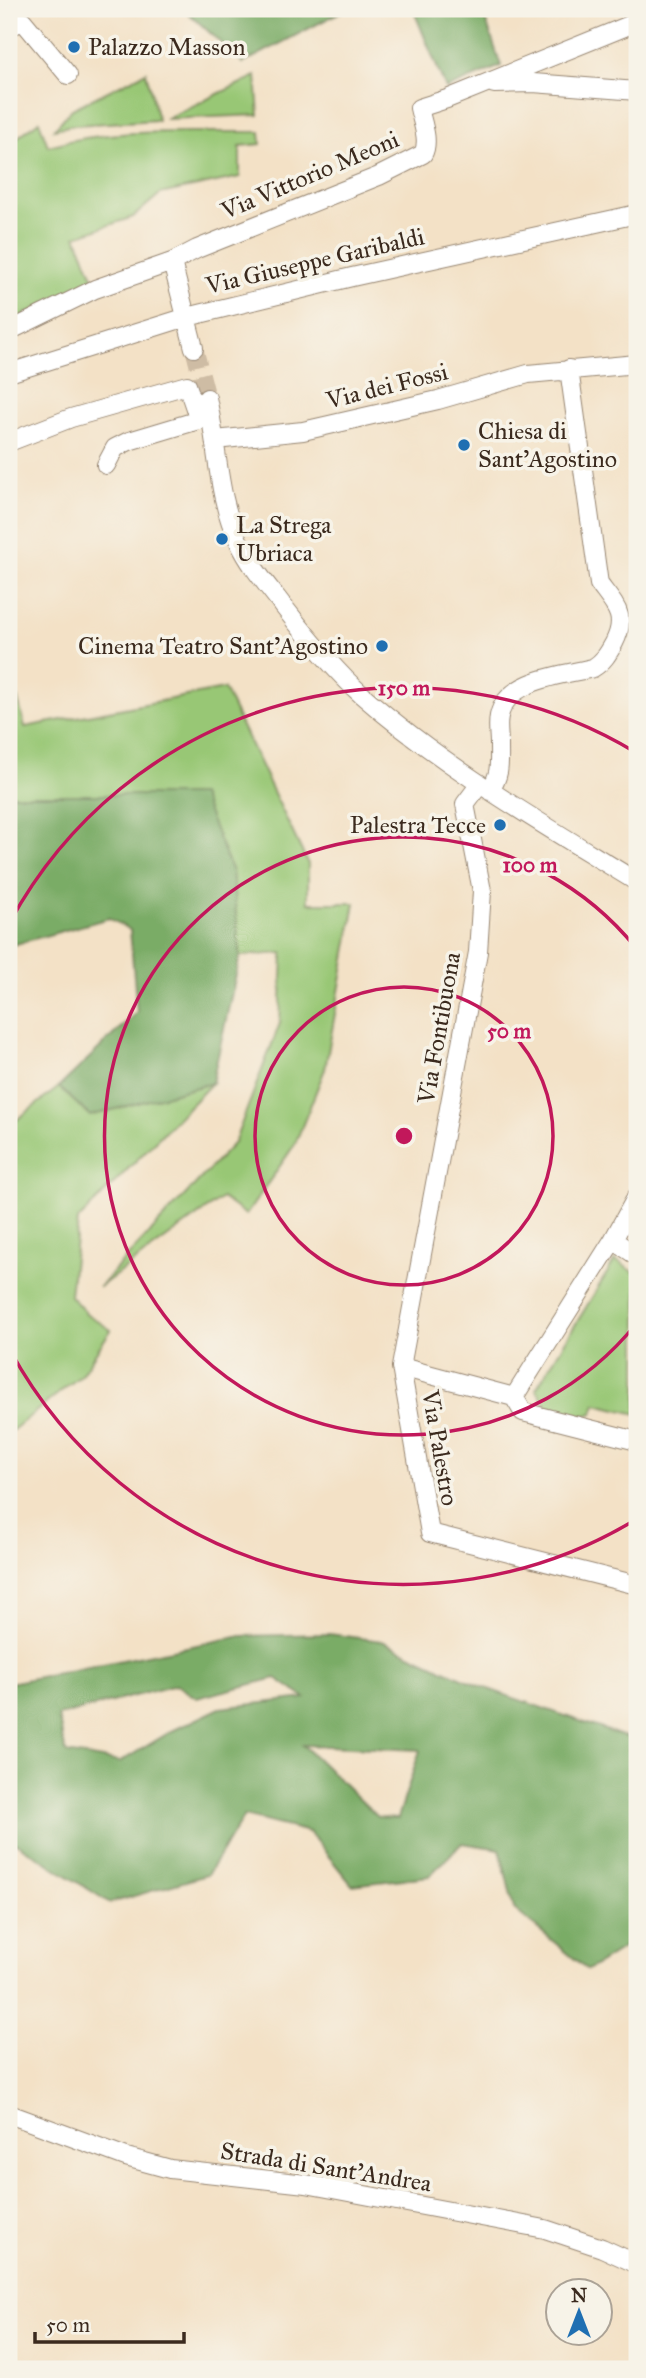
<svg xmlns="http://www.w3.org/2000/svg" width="646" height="2378" font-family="'IM FELL Great Primer',serif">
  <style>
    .green { fill: #98c775; stroke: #6a784a; stroke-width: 2 }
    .forest { fill: #7aac66; stroke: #5a6b42; stroke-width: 2; fill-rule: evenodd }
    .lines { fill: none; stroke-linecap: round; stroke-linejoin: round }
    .street-tunnel { stroke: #cebca4; stroke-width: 18; stroke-dasharray: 18 9; stroke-linecap: butt }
    .street-casing { stroke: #978672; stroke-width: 20 }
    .street { stroke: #fff; stroke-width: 18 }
    .ring { fill: none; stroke: #c2185b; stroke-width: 3.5 }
    .poi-dot { fill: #1f6fb2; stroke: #f7f3e8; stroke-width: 2.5 }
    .labels { text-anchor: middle; stroke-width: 7; stroke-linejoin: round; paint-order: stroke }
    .poi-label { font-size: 24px; fill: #3b2a1e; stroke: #f7f3e8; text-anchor: start }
    .street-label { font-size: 24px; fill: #3b2a1e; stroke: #f7f3e8 }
    .centre { fill: #c2185b; stroke: #f7f3e8; stroke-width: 3.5 }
    .ring-label { font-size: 21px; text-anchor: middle; font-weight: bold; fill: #c2185b; stroke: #f7f3e8; stroke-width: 7; stroke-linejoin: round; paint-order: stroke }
  </style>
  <rect width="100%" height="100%" fill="#f7f3e8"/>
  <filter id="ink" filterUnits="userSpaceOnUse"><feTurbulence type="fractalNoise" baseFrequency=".0143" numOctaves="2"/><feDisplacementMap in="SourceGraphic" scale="14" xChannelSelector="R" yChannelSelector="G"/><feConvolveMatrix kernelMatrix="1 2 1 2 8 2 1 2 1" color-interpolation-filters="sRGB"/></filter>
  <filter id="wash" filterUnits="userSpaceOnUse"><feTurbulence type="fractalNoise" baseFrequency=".00686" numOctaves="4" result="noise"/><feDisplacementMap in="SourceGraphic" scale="28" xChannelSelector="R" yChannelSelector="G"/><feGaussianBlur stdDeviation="1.57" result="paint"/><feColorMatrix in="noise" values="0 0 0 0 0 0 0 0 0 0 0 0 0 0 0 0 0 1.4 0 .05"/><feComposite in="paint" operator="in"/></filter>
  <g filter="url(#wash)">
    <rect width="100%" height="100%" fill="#f3e1c6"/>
    <!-- green -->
    <path class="green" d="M 146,72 L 158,120 L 74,125 L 54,129 L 72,109 Z
      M 256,76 L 259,115 L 165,119 Z
      M 39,121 L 48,146 C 116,127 190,133 260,132 L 261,144 L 240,146 L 240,177 L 160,194 L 133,217 L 76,236 L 94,279 L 9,323 L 9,144 Z
      M 13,681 L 25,727 L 224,689 L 308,864 L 308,903 L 355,903 L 325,1069 L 295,1144 L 246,1215 L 222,1198 L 98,1288 L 234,1143 L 280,1023 L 283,953 L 240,956 L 232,872 L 200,795 L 9,795 L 9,682 Z
      M 212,1083 L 78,1220 L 70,1296 L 87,1314 L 111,1330 L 80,1376 L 9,1433 L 9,1126 L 59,1087 L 90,1116 Z
      M 615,1260 L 637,1274 L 637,1414 L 596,1404 L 593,1413 L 584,1416 L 548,1407 L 536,1389 Z"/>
    <!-- forest -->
    <path class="forest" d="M 184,9 L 346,9 L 243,63 Z
      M 413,9 L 482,9 L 501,66 L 446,89 Z
      M 9,795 L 201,795 L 232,872 L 240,956 L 212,1083 L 90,1116 L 59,1087 L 137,1012 L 130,930 L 109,918 L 9,946 Z
      M 329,1634 L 382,1641 L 477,1685 L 637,1741 L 637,1943 L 628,1945 L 588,1970 L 514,1909 L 500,1849 L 462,1843 L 429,1876 L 352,1885 L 309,1832 L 244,1816 L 207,1875 L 110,1903 L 16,1843 L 9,1845 L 9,1683 L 241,1636 ZM 276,1678 L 305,1698 L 220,1708 L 172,1731 L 120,1762 L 66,1753 L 58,1716 L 176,1685 L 197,1698 ZM 303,1745 L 420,1750 L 398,1818 L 378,1817 Z"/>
  </g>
  <g filter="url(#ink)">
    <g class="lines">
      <!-- street-tunnel -->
      <path class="street-tunnel" d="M 194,348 L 207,398"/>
      <!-- street casing -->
      <g class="street-casing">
        <path id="street" d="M 9,27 L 23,21 L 68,75
          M 494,84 L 533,83 L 637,91
          M 172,262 L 194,348
          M 9,331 L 95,289 L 172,262 L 197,249 L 379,176 L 423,154 C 430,141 422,122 419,108 L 447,99 L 637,22
          M 9,373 L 187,317 L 352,277 L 637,214
          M 207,398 C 218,445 217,499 239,542 C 250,566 269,587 284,607 C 308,638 333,669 362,695 C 445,768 543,824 637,882
          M 215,440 L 303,431 L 438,400 L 528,374 L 637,364
          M 9,442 L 71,418 L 187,385 L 199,420
          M 106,465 L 115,448 L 129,441 L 209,417
          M 480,784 L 465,804 L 482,891 L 478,952 L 401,1367 L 430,1533 L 637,1585
          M 490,791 C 501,773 499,765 499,744 C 499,735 497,725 499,716 C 507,679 563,675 593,668 C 603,662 608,654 614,643 C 628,616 615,606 599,584 L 569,369
          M 613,1240 L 637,1196
          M 401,1367 L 514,1397 L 523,1412 L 637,1441
          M 514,1397 L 613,1240 L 637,1256
          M 9,2114 L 126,2157 L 170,2169 L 306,2184 L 545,2229 L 602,2248 L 637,2264"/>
      </g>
      <!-- street -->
      <use href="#street" class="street"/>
    </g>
  </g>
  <!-- distance rings -->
  <g class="ring">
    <circle cx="404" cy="1136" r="149"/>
    <path d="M636 1324A299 299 0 1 1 636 948"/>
    <path d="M635 1520A448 448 0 0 1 10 1350M10 922A448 448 0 0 1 635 752"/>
  </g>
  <!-- markers -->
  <g class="poi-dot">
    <circle cx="74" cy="47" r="7"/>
    <circle cx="464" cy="445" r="7"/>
    <circle cx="222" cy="539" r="7"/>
    <circle cx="382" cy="646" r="7"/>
    <circle cx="500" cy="825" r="7"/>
  </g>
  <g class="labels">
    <!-- poi labels -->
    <g class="poi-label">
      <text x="88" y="55">Palazzo Masson</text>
      <text x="478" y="439">Chiesa di<tspan x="478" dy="28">Sant'Agostino</tspan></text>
      <text x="236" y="533">La Strega<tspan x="236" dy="28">Ubriaca</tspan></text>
      <text x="368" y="654" text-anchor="end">Cinema Teatro Sant'Agostino</text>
      <text x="486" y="833" text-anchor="end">Palestra Tecce</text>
    </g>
    <!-- street labels -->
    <g class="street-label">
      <text transform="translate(310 175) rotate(-23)" y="8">Via Vittorio Meoni</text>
      <text transform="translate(315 261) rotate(-13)" y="8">Via Giuseppe Garibaldi</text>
      <text transform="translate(387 386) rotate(-14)" y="8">Via dei Fossi</text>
      <text transform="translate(439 1028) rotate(-80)" y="8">Via Fontibuona</text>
      <text transform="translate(440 1448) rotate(80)" y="8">Via Palestro</text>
      <text transform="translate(326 2167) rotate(9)" y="8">Strada di Sant'Andrea</text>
    </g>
  </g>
  <circle cx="404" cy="1136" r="10" class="centre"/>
  <g class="ring-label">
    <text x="404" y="695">150 m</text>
    <text x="530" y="872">100 m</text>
    <text x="509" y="1038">50 m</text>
  </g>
  <!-- margin -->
  <rect width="646" height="2378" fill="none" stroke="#f7f3e8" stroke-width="35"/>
  <!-- north arrow -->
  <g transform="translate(579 2312)"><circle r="33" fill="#f7f3e8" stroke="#aca397" stroke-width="2"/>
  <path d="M0-5L12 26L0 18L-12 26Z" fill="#1f6fb2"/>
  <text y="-10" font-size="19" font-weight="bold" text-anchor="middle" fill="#3b2a1e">N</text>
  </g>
  <!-- scale -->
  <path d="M35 2332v10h149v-10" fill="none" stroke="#3b2a1e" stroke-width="3.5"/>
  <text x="46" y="2332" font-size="21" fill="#3b2a1e" stroke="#f7f3e8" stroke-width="5" paint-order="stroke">50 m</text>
</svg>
